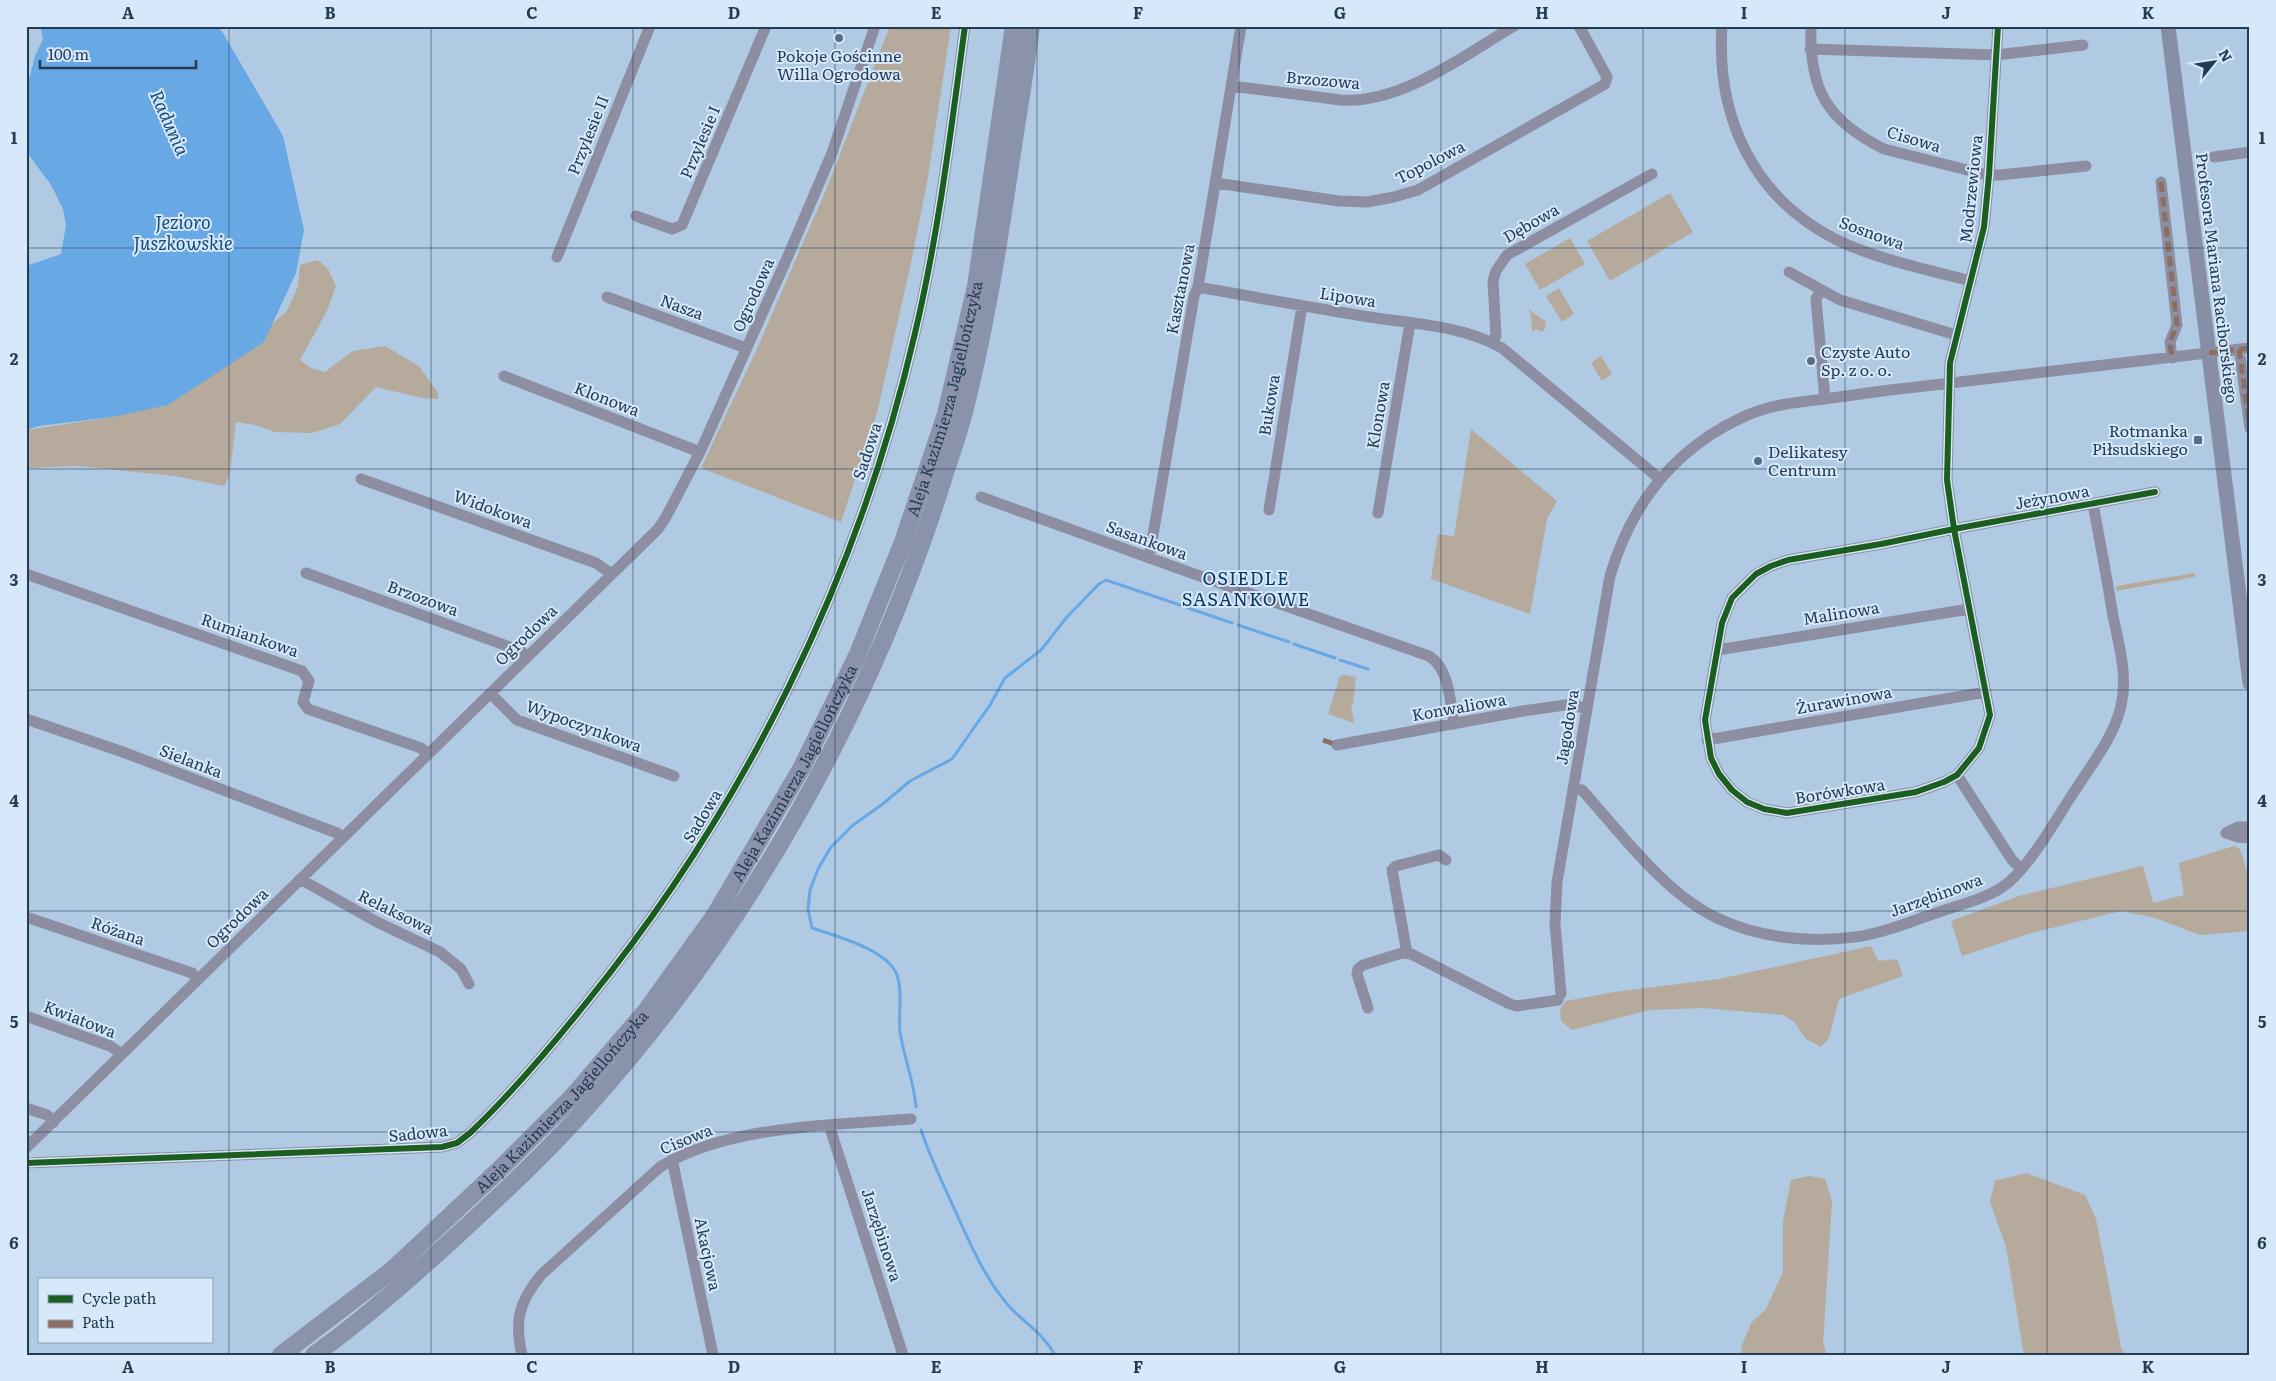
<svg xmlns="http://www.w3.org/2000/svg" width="2276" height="1381" font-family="Literata,serif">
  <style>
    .green { fill: #b5aa9b }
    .water { fill: #68a8e4 }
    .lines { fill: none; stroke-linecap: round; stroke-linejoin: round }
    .stream { stroke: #68a8e4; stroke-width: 3 }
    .minor { stroke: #8d8ea2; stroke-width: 11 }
    .major { stroke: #898ea7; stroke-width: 15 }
    .highway { stroke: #8b93ab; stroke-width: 18 }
    .quiet { stroke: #8d6e63; stroke-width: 5; stroke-dasharray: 10 5; stroke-linecap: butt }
    .cycleway-casing { stroke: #d6e8fa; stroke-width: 9 }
    .cycleway { stroke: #1b5e20; stroke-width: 6 }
    .grid { fill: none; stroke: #233c54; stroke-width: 1; stroke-opacity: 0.55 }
    .poi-dot { fill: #546e86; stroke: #d6e8fa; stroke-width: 2 }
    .labels { text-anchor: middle; stroke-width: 4; stroke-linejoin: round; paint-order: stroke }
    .poi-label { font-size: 16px; fill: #233c54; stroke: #d6e8fa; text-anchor: start }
    .street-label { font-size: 16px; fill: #233c54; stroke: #d6e8fa }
    .water-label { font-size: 18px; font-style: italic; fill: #114c7c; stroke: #d6e8fa }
    .neighbourhood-label { font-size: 18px; letter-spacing: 1px; fill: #093960; stroke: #d6e8fa }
    .neatline { fill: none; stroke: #233c54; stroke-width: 2 }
    .grid-label { font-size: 16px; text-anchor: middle; font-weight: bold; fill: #233c54 }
  </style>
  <rect width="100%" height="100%" fill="#b0cae3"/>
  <!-- green -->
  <path class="green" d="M 890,26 L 951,26 L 928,177 L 911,263 L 877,413 L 841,522 L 701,468 L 756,351 L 826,190 Z
    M 1670,193 L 1693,232 L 1610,281 L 1587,241 Z
    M 1570,238 L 1585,264 L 1540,290 L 1525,264 Z
    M 318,260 L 328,269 L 336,286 L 326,313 L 300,360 L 311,368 L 325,372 L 353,351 L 385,346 L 419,366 L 438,393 L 438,399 L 422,398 L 376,387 L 340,424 L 312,433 L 275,432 L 255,425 L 236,422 L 230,472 L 225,486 L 175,476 L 78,466 L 26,468 L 26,430 L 112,417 L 264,342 L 271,325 L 287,311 L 298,286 L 300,265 Z
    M 1559,288 L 1574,314 L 1562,322 L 1546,296 Z
    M 1531,310 L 1533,313 L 1547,322 L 1545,324 L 1545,329 L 1542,332 L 1536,329 L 1532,332 L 1531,315 L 1529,311 Z
    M 1601,356 L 1612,374 L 1602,381 L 1591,363 Z
    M 1471,429 L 1557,501 L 1547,519 L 1530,614 L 1431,579 L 1438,534 L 1454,536 Z
    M 2195,573 L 2195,577 L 2116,591 L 2116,586 Z
    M 1344,675 L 1356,677 L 1353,704 L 1351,705 L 1354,723 L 1328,714 L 1340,676 Z
    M 2234,846 L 2240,849 L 2250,881 L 2250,931 L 2200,935 L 2155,918 L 2121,911 L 2031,933 L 1962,956 L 1951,921 L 2019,896 L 2143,866 L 2153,903 L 2184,895 L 2179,863 Z
    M 1871,946 L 1878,961 L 1897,959 L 1903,976 L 1839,999 L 1829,1038 L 1821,1047 L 1806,1039 L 1794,1022 L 1783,1015 L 1704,1008 L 1649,1010 L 1572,1030 L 1561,1021 L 1560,1009 L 1566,1001 L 1614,992 L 1719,979 Z
    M 2027,1173 L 2085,1195 L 2096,1219 L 2121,1347 L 2125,1355 L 2024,1355 L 2006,1246 L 1990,1202 L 1995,1181 Z
    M 1809,1176 L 1825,1179 L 1832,1201 L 1823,1344 L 1827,1355 L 1741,1355 L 1742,1344 L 1752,1322 L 1766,1309 L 1783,1272 L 1783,1221 L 1791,1180 Z"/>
  <!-- water -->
  <path class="water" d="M 40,26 L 217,26 L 223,33 L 283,136 L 304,230 L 296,273 L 264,342 L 168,405 L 112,417 L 39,426 L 26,430 L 26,266 L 61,254 L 66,225 L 63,209 L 51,185 L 26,151 L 26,91 L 35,56 L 43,39 Z"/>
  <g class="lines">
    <!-- stream -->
    <path class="stream" d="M 1188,608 L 1232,623
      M 1238,625 L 1289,642
      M 1294,644 L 1335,658
      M 1340,660 L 1368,669
      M 916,1107 C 914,1081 904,1058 900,1032 C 898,1014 903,992 897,975 C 888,950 836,936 812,928 L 808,909 L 810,890 L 818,869 L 831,847 L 852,826 L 884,803 L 910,781 L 952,759 L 990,705 L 1005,678 L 1041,650 L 1067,617 L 1099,584 L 1106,580 L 1183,606
      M 921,1130 C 930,1157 942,1182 954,1208 C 968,1239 982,1272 1003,1299 C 1019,1320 1042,1331 1055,1355"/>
    <!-- minor -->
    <path class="minor" d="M 1722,26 C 1716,117 1753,198 1837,240 C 1876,259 1929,270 1971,281
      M 1811,26 C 1809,89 1826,120 1884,149 L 1983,174 L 2000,175 L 2086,166
      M 1998,26 L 1989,175 L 1984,227 L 1950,363 L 1947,480 L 1954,529 L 1990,715 L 1979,748 L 1957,775 L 1944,782 L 1916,792 L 1787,813 L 1764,809 L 1747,802 L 1732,790 L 1719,774 L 1711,758 L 1705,720 L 1722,623 L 1732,598 L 1756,574 L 1771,566 L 1788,560 L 1881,544 L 1954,529 L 2155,492
      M 1810,49 L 1996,55 L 2083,45
      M 1232,86 L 1341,100 C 1401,104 1463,56 1514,26
      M 2214,157 L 2250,152
      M 2161,182 L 2177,325 L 2170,342 L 2172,358
      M 1216,183 L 1339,201 L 1367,202 L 1394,197 L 1418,190 L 1605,84 L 1607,77 L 1579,26
      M 636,216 L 672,229 L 682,225 L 766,26
      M 557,257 L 650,26
      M 1789,272 L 1840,300 L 1956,335
      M 1198,287 C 1255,297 1312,308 1369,317 C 1414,324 1461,325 1502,348 L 1660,479
      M 1821,290 L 1816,299 L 1825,399
      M 607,297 L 746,348
      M 1491,342 L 1496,336 L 1493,281 L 1496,271 L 1507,255 L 1652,174
      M 2239,349 L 2250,428
      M 504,376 L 700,452
      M 361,479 L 596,563 L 612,574
      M 981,497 L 1197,575 L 1429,656 C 1450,669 1450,702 1454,724
      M 1269,510 L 1302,306
      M 1378,513 L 1410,323
      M 1149,558 L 1194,296 L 1198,287 L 1241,26
      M 306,573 L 521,651 L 527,656
      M 26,574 L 302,671 L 309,681 L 303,702 L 308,709 L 421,748 L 427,754
      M 1718,650 L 1969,609
      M 490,693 L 517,720 L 674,776
      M 26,719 L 120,751 L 337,833 L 342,837
      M 1707,740 L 1986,692
      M 1337,745 L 1523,711 L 1572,704 L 1586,709
      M 1957,775 L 2012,860 L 2021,869
      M 1573,788 L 1582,790 C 1620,832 1665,894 1717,918 C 1759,938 1809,943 1855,937 C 1885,933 1914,920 1942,911 C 1965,903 1990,898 2009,882 C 2035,859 2058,815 2078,786 C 2094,761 2114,736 2121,706 C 2128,676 2119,645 2113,616 C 2107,579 2100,541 2093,504
      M 2226,833 L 2238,827 L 2250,827
      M 2226,833 L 2238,837 L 2250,838
      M 300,879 L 377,922 L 440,952 L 461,969 L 469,984
      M 26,917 L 192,973 L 197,979
      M 1407,953 L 1392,870 L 1396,866 L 1439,855 L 1446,860
      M 1561,994 L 1555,923 L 1557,882 L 1610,576 C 1631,505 1673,450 1741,418 C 1768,405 1796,402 1825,399 C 1853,395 1880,391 1908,388 C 2022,374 2136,362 2250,348
      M 1368,1008 L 1357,974 L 1358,969 L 1363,965 L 1402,953 L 1411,954 L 1510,1004 L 1517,1006 L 1558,1000
      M 26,1016 L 110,1046 L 122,1054
      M 26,1108 L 47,1115 L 54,1122
      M 829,1125 L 903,1355
      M 26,1148 L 658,529 L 666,517 L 700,452 L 788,256 L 832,153 L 875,26
      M 672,1159 L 713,1355
      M 26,1163 L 442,1147 L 457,1143 L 470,1133 C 512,1093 550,1048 586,1003 C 744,809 859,577 915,333 C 939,232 951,129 965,26
      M 522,1355 C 514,1321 519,1302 541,1275 L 660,1167 C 728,1125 833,1125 911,1119"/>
    <!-- major -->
    <path class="major" d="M 2168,26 L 2250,683"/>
    <!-- highway -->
    <g class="highway">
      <path id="s1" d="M 281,1355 L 391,1271 L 500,1169 L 572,1097 L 646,1011 L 715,915 L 801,769 L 857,656 L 903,542 L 946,414 L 976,286 L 1014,26"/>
      <path d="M 314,1355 C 367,1317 416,1273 464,1229 C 506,1190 548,1151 586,1108 C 748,928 871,710 943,479 C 950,457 958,435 964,412 C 984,334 997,253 1009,173 C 1016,124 1025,75 1031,26"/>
    </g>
    <!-- quiet -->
    <path class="quiet" d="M 2161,182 L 2177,325 L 2170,342 L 2172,358
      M 2239,349 L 2250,428
      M 2209,353 L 2250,348
      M 1323,740 L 1337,745"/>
    <!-- cycleway casing -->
    <g class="cycleway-casing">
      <path id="cycleway" d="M 1998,26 L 1989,175 L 1984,227 L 1950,363 L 1947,480 L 1954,529 L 1990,715 L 1979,748 L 1957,775 L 1944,782 L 1916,792 L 1787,813 L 1764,809 L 1747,802 L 1732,790 L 1719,774 L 1711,758 L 1705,720 L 1722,623 L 1732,598 L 1756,574 L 1771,566 L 1788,560 L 1881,544 L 1954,529 L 2155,492
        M 26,1163 L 442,1147 L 457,1143 L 470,1133 C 512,1093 550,1048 586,1003 C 744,809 859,577 915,333 C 939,232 951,129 965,26"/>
    </g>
    <!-- cycleway -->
    <use href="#cycleway" class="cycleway"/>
  </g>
  <!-- grid -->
  <path class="grid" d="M 229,26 L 229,1355M 431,26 L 431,1355M 633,26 L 633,1355M 835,26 L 835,1355M 1037,26 L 1037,1355M 1239,26 L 1239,1355M 1441,26 L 1441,1355M 1643,26 L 1643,1355M 1845,26 L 1845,1355M 2047,26 L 2047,1355M 26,248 L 2250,248M 26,469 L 2250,469M 26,690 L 2250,690M 26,911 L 2250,911M 26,1132 L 2250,1132"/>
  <!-- markers -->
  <g class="poi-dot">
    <circle cx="839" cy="38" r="5"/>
    <circle cx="1811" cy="361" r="5"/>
    <rect x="2193" y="435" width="10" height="10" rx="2.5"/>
    <circle cx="1758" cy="461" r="5"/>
  </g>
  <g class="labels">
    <!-- poi labels -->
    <g class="poi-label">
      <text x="839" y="62" text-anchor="middle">Pokoje Gościnne<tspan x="839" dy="18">Willa Ogrodowa</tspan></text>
      <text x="1821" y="358">Czyste Auto<tspan x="1821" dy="18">Sp. z o. o.</tspan></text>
      <text x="2188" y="437" text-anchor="end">Rotmanka<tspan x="2188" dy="18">Piłsudskiego</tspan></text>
      <text x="1768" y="458">Delikatesy<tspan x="1768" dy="18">Centrum</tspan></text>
    </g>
    <!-- street labels -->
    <g class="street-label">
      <text transform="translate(1323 80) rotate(5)" y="6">Brzozowa</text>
      <text transform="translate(588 135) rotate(-68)" y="6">Przylesie II</text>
      <text transform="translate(1914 139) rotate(17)" y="6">Cisowa</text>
      <text transform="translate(700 142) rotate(-67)" y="6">Przylesie I</text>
      <text transform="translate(1430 162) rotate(-27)" y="6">Topolowa</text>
      <text transform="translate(1971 189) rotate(-84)" y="6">Modrzewiowa</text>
      <text transform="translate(1531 223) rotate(-30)" y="6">Dębowa</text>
      <text transform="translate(1872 233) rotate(20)" y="6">Sosnowa</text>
      <text transform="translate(2217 278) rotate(83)" y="6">Profesora Mariana Raciborskiego</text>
      <text transform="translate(1180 289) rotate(-79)" y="6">Kasztanowa</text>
      <text transform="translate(753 295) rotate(-66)" y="6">Ogrodowa</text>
      <text transform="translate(1348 297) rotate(9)" y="6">Lipowa</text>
      <text transform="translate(682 307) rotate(20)" y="6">Nasza</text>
      <text dy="6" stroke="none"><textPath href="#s1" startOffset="1189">Aleja Kazimierza Jagiellończyka</textPath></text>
      <text transform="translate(607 399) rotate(21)" y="6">Klonowa</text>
      <text transform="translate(1269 405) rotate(-81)" y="6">Bukowa</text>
      <text transform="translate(1378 415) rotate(-80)" y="6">Klonowa</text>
      <text transform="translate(867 451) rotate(-72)" y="6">Sadowa</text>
      <text transform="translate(2052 497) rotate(-10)" y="6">Jeżynowa</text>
      <text transform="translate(493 509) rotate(20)" y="6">Widokowa</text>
      <text transform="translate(1147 540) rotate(20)" y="6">Sasankowa</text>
      <text transform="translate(423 598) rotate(20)" y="6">Brzozowa</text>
      <text transform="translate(1841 613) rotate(-9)" y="6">Malinowa</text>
      <text transform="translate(250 635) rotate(19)" y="6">Rumiankowa</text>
      <text transform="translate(526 635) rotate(-44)" y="6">Ogrodowa</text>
      <text transform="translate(1844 700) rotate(-10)" y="6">Żurawinowa</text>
      <text transform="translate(1459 707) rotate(-10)" y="6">Konwaliowa</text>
      <text transform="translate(584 726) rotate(20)" y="6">Wypoczynkowa</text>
      <text transform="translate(1567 727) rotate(-81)" y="6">Jagodowa</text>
      <text transform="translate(191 761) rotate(21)" y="6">Sielanka</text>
      <text dy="6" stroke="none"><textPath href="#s1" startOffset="784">Aleja Kazimierza Jagiellończyka</textPath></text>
      <text transform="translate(1840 791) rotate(-9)" y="6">Borówkowa</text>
      <text transform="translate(702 816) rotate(-59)" y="6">Sadowa</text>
      <text transform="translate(1936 895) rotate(-20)" y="6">Jarzębinowa</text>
      <text transform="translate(396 912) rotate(26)" y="6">Relaksowa</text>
      <text transform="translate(237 918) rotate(-44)" y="6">Ogrodowa</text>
      <text transform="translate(118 931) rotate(19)" y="6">Różana</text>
      <text transform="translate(80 1019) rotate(21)" y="6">Kwiatowa</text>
      <text dy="6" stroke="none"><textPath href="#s1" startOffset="379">Aleja Kazimierza Jagiellończyka</textPath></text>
      <text transform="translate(418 1133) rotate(-6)" y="6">Sadowa</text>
      <text transform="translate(686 1139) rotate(-22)" y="6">Cisowa</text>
      <text transform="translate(882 1235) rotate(72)" y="6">Jarzębinowa</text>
      <text transform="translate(708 1254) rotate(78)" y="6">Akacjowa</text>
    </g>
    <!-- water labels -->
    <g class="water-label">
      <text transform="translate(169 123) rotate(66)" y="6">Radunia</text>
      <text x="183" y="229">Jezioro<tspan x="183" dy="21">Juszkowskie</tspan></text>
    </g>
    <!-- neighbourhood labels -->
    <g class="neighbourhood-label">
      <text x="1246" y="585">OSIEDLE<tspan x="1246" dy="21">SASANKOWE</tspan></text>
    </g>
  </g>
  <!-- border -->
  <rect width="2276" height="1381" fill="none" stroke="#d6e8fa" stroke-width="55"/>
  <!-- legend -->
  <rect x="38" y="1278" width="175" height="65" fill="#d6e8fa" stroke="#8ea3b8"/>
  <rect x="48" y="1295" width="25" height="8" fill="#1b5e20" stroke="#8ea3b8"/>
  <text x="82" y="1304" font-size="15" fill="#233c54">Cycle path</text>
  <rect x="48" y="1320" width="25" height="8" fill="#8d6e63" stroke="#8ea3b8"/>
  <text x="82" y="1328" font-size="15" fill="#233c54">Path</text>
  <!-- north arrow -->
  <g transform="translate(2214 62) rotate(60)" stroke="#d6e8fa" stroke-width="4" paint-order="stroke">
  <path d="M0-4L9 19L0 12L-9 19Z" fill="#233c54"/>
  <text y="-8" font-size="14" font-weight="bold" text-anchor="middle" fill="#233c54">N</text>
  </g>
  <!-- scale -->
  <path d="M40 60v8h156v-8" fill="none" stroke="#233c54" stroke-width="2.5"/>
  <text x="48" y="60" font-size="15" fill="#233c54" stroke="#d6e8fa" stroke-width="4" paint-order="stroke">100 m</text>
  <rect x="28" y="28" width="2220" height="1326" class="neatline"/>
  <g class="grid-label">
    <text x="128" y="19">A</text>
    <text x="330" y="19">B</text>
    <text x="532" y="19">C</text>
    <text x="734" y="19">D</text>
    <text x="936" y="19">E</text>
    <text x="1138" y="19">F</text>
    <text x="1340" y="19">G</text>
    <text x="1542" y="19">H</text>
    <text x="1744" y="19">I</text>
    <text x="1946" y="19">J</text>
    <text x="2148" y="19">K</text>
    <text x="14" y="144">1</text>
    <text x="2262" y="144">1</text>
    <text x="14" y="365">2</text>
    <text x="2262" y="365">2</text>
    <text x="14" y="586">3</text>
    <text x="2262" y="586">3</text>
    <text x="14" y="807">4</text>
    <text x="2262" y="807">4</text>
    <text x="14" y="1028">5</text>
    <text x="2262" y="1028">5</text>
    <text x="14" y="1249">6</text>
    <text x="2262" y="1249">6</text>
    <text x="128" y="1373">A</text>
    <text x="330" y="1373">B</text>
    <text x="532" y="1373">C</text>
    <text x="734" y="1373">D</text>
    <text x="936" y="1373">E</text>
    <text x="1138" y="1373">F</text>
    <text x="1340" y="1373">G</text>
    <text x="1542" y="1373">H</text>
    <text x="1744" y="1373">I</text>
    <text x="1946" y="1373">J</text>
    <text x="2148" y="1373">K</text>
  </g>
</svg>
